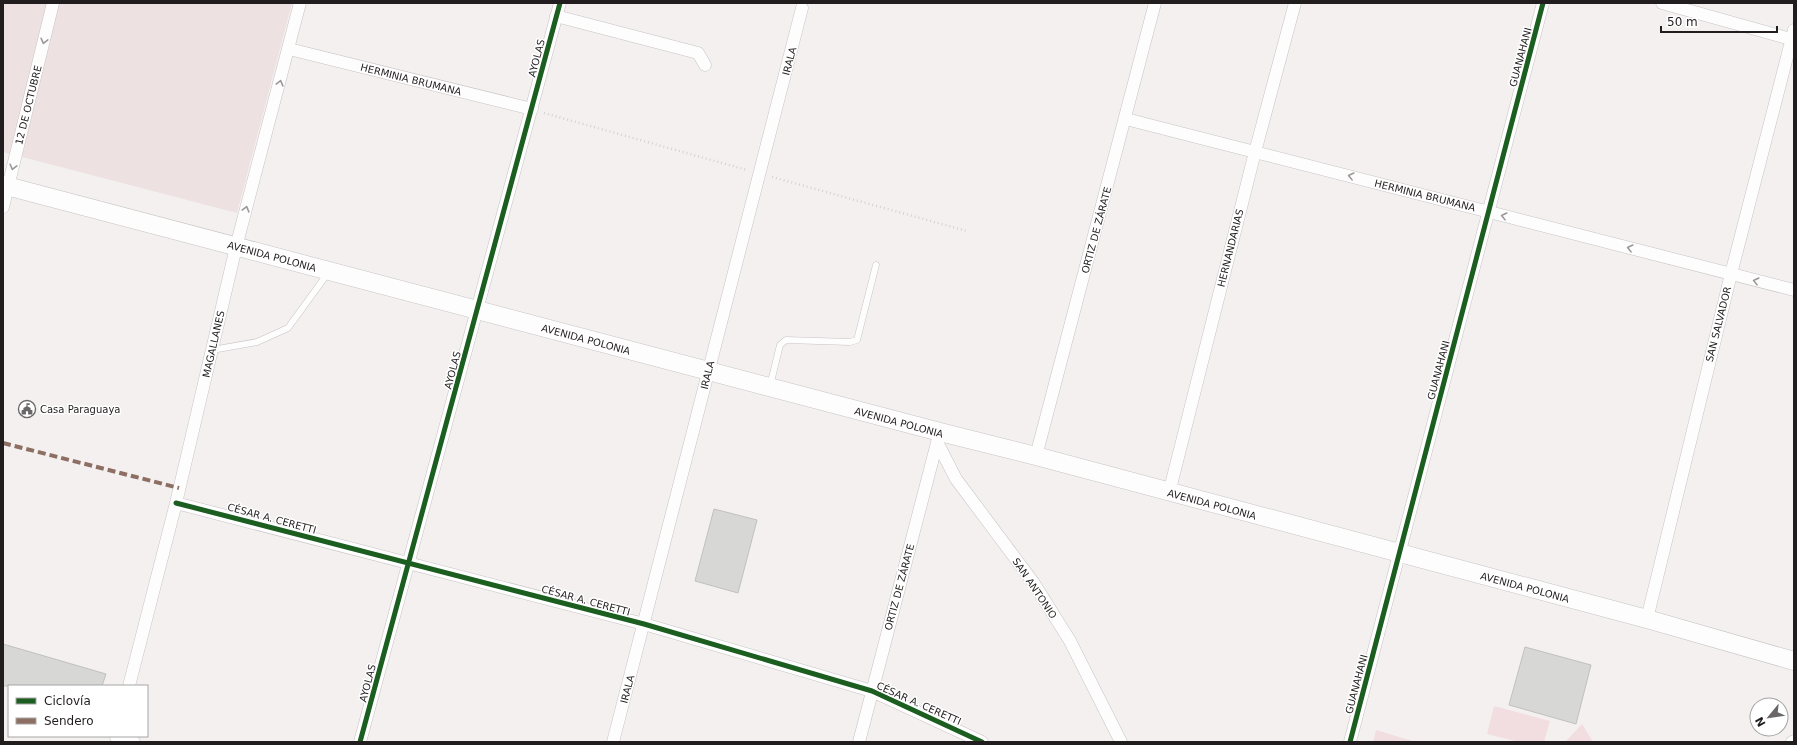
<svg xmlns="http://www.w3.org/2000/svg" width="1797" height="745" font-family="'DejaVu Sans',sans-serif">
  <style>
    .built { fill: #ede1e2 }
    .green { fill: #f2dee1 }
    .building { fill: #d7d7d6; stroke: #c0c0bf }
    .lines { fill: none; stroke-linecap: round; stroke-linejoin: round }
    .lane-casing { stroke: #c6c3c3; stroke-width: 7 }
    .street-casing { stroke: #c6c3c3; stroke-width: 13 }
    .secondary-casing { stroke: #c6c3c3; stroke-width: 19 }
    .path { stroke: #d4d1d2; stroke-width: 2.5; stroke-dasharray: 1 3; stroke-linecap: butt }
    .lane { stroke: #fefdfd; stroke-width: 6 }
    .street { stroke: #fefdfd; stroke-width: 12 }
    .secondary { stroke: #fefdfd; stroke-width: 18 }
    .quiet { stroke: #8d6e63; stroke-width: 4; stroke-dasharray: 8 4; stroke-linecap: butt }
    .cycleway-casing { stroke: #fff; stroke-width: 8 }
    .cycleway { stroke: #1b5e20; stroke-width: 5 }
    .oneway { stroke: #9b9899 }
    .labels { text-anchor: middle; stroke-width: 3; stroke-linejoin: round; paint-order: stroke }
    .street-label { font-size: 10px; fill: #211d1e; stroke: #fff }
    .poi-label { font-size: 10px; fill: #211d1e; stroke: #fff; text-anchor: start }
  </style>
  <rect width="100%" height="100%" fill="#f5f0f0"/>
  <!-- built -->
  <path class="built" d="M 3,3 L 292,3 L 237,213 L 3,152 Z"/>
  <!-- green -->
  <path class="green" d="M 1494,706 L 1550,721 L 1544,742 L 1519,742 L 1487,734 Z
    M 1582,724 L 1593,742 L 1565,742 Z
    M 1376,730 L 1416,742 L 1373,742 Z"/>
  <!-- building -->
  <path class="building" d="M 714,509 L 757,520 L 738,593 L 695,581 Z
    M 3,644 L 106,674 L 102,686 L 3,686 Z
    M 1525,647 L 1591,665 L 1576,724 L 1509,705 Z"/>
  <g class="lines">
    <!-- lane casing -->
    <g class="lane-casing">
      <path id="lane" d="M 212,350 L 257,342 L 288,328 L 328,273
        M 770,386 L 780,345 L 786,340 L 850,342 L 857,340 L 876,265"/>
    </g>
    <!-- street casing -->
    <g class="street-casing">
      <path id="street" d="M 1662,3 L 1794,40
        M 556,16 L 698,53 L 705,65
        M 289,49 L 532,109
        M 1126,119 L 1794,290
        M 3,207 L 53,3
        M 937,442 L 956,479 L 1033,582 L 1070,641 L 1121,742
        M 1036,456 L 1155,3
        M 1169,493 L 1255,152 L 1295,3
        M 176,503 L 644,624 L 872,691 L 982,742
        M 1647,619 L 1731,274 L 1794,30
        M 129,686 L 176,503 L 236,247 L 300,3
        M 116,737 L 134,742
        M 360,742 L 560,3
        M 613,742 L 802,8
        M 859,742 L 938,439
        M 1350,742 L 1543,3
        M 1792,742 L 1794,741"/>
    </g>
    <!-- secondary casing -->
    <g class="secondary-casing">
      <path id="secondary" d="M 3,185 L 940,432 L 1036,456 L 1647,619 L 1794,661"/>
    </g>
    <!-- path -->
    <path class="path" d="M 544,113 L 747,170
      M 772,177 L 967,231"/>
    <!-- lane -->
    <use href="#lane" class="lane"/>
    <!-- street -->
    <use href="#street" class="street"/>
    <!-- secondary -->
    <use href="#secondary" class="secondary"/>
    <!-- quiet -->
    <path class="quiet" d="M 3,443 L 179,488"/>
    <!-- cycleway casing -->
    <g class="cycleway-casing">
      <path id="cycleway" d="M 176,503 L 644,624 L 872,691 L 982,742
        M 360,742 L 560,3
        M 1350,742 L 1543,3"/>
    </g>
    <!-- cycleway -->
    <use href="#cycleway" class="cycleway"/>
  </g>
  <!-- one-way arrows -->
  <defs><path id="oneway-chevron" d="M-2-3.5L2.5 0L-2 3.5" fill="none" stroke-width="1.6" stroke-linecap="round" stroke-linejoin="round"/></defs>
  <g class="oneway">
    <use href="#oneway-chevron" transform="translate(44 41) rotate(104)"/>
    <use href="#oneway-chevron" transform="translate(280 83) rotate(-75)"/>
    <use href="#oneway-chevron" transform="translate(13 167) rotate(104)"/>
    <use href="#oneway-chevron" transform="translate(1351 176) rotate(-166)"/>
    <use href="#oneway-chevron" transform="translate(246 209) rotate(-75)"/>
    <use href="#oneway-chevron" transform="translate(1504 216) rotate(-166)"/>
    <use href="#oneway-chevron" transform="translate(1630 248) rotate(-166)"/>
    <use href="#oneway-chevron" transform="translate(1756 281) rotate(-166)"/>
  </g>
  <!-- icons -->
  <defs>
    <g id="civic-ring" transform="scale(0.9)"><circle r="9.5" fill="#fff" stroke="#6b6768" stroke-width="1.5"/><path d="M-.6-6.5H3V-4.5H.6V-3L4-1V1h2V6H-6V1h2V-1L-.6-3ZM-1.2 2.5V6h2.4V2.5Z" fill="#6b6768"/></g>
  </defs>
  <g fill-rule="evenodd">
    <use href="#civic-ring" x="27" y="409"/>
  </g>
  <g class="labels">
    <!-- street labels -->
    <g class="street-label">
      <text transform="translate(1520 57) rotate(-75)" y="4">GUANAHANI</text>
      <text transform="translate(536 58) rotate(-75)" y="4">AYOLAS</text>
      <text transform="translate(789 61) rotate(-75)" y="4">IRALA</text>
      <text transform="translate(411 79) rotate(14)" y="4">HERMINIA BRUMANA</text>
      <text transform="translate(28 105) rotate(-76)" y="4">12 DE OCTUBRE</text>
      <text transform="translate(1425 195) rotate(14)" y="4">HERMINIA BRUMANA</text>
      <text transform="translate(1096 230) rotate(-75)" y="4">ORTIZ DE ZÁRATE</text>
      <text transform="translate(1230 248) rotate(-76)" y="4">HERNANDARIAS</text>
      <text transform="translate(272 256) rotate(15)" y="4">AVENIDA POLONIA</text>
      <text transform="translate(1718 324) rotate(-76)" y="4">SAN SALVADOR</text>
      <text transform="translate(586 339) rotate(15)" y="4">AVENIDA POLONIA</text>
      <text transform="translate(213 344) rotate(-77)" y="4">MAGALLANES</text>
      <text transform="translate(452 370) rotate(-75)" y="4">AYOLAS</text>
      <text transform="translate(1438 370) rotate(-75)" y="4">GUANAHANI</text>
      <text transform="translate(707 375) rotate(-76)" y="4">IRALA</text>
      <text transform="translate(899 422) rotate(15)" y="4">AVENIDA POLONIA</text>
      <text transform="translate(1212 504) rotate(15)" y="4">AVENIDA POLONIA</text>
      <text transform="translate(272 518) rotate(15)" y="4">CÉSAR A. CERETTI</text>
      <text transform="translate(899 587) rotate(-75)" y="4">ORTIZ DE ZÁRATE</text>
      <text transform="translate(1525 587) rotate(15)" y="4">AVENIDA POLONIA</text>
      <text transform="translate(1035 588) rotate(56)" y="4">SAN ANTONIO</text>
      <text transform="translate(586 600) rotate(15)" y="4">CÉSAR A. CERETTI</text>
      <text transform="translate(367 683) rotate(-75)" y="4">AYOLAS</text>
      <text transform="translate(1356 684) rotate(-75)" y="4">GUANAHANI</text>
      <text transform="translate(627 689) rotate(-75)" y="4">IRALA</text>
      <text transform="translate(919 703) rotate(24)" y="4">CÉSAR A. CERETTI</text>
    </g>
    <!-- poi labels -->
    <g class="poi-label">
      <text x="40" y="413">Casa Paraguaya</text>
    </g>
  </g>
  <!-- border -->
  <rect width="1797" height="745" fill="none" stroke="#211d1e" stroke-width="8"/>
  <!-- legend -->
  <rect x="8" y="685" width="140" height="52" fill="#ffffff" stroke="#a6a5a5"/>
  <rect x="16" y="698" width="20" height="6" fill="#1b5e20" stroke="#a6a5a5"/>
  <text x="44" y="705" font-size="12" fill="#211d1e">Ciclovía</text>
  <rect x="16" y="718" width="20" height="6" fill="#8d6e63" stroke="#a6a5a5"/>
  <text x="44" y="725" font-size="12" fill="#211d1e">Sendero</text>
  <!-- north arrow -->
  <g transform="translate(1769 717) rotate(241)"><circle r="19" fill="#ffffff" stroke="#a6a5a5"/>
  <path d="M0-3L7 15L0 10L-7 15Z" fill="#6b6768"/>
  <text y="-6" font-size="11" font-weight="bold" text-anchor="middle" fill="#211d1e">N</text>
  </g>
  <!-- scale -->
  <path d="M1661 26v6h116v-6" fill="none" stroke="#211d1e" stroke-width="2"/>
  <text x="1667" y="26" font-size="12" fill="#211d1e" stroke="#ffffff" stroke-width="3" paint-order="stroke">50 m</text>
</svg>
